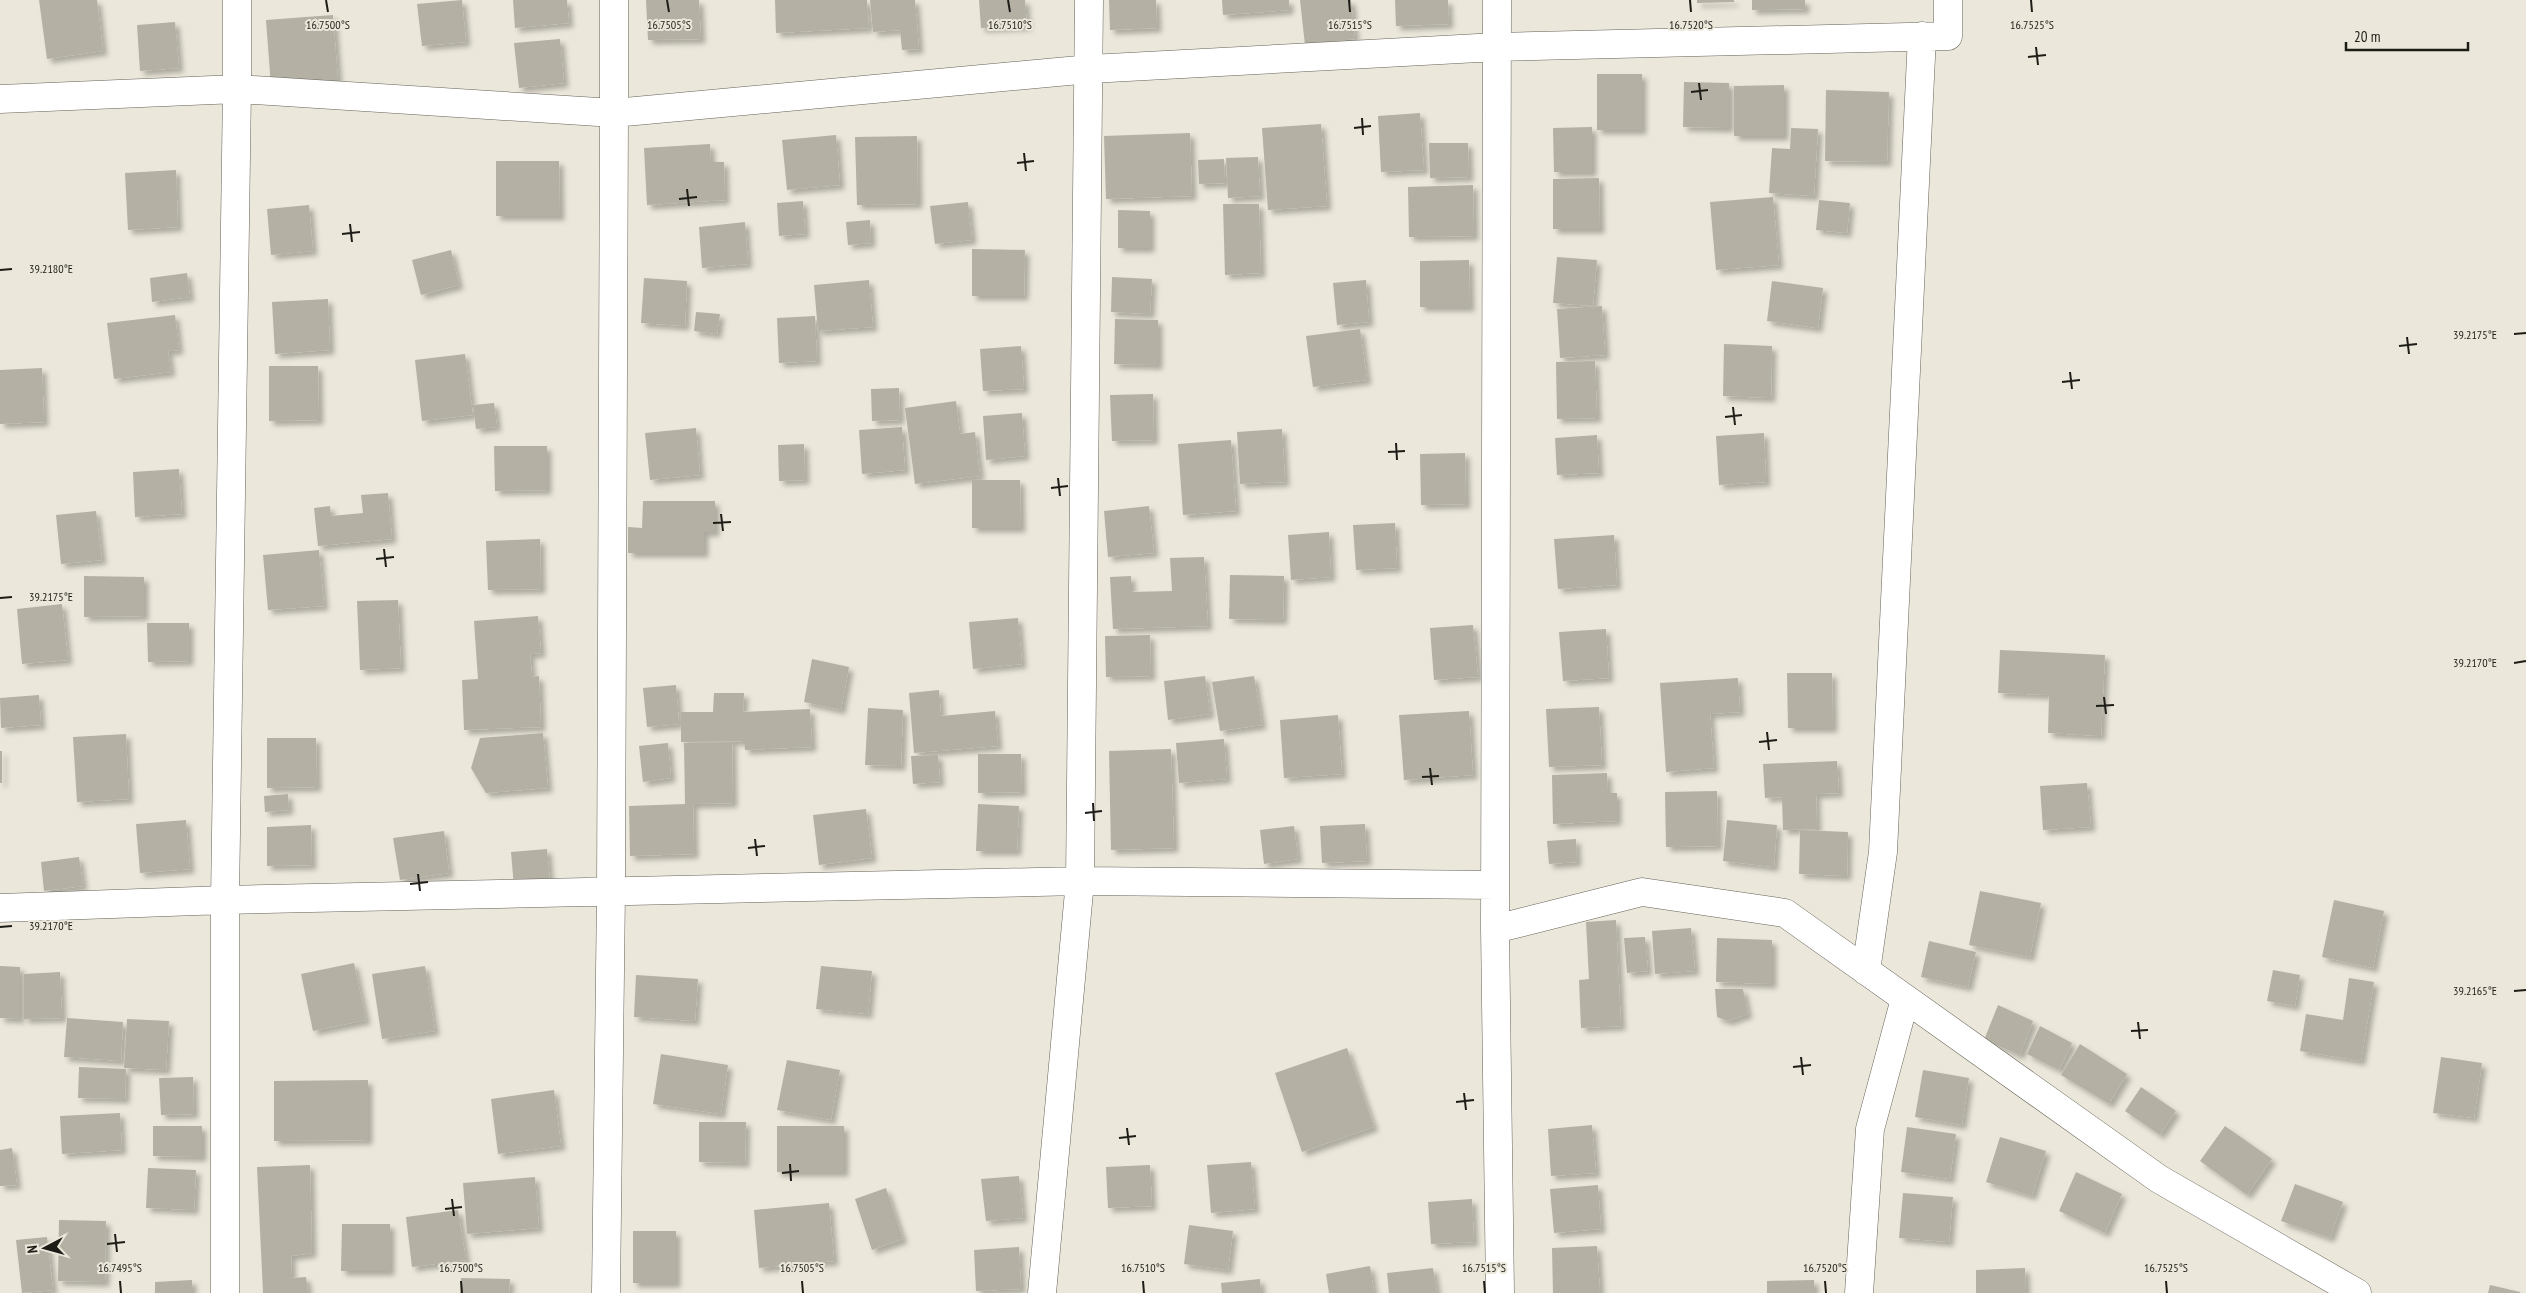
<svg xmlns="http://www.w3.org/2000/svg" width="2526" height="1293" font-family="'PT Sans Narrow',sans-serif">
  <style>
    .building { fill: #b4b1a4; filter: url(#shadow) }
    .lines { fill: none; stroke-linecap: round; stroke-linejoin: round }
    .street-casing { stroke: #656257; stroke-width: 29 }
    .street { stroke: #fff; stroke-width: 28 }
    .ticks { fill: none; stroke: #1d1c17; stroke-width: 2 }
    .ticks-label { font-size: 12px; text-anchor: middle; fill: #1d1c17; stroke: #ebe7da; stroke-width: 4; stroke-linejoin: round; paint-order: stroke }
  </style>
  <defs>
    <filter id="shadow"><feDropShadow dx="4.5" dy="4.5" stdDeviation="2.5" flood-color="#0004"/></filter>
  </defs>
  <rect width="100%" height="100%" fill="#ebe7da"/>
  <!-- building -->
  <path class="building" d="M 39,0 L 97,0 L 103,51 L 47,59 Z
    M 462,0 L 466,42 L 422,46 L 417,4 Z
    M 513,0 L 567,0 L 569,23 L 515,28 Z
    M 646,0 L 699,0 L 701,39 L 648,40 Z
    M 775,0 L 867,0 L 869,28 L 776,33 Z
    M 870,0 L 915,0 L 919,49 L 902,50 L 900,30 L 873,32 Z
    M 979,0 L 1025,0 L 1027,26 L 981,28 Z
    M 1109,0 L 1156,0 L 1157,28 L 1110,30 Z
    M 1222,0 L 1289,0 L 1289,10 L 1223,15 Z
    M 1300,0 L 1351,0 L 1355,39 L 1305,45 Z
    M 1395,0 L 1448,0 L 1449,24 L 1396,26 Z
    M 1697,0 L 1734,0 L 1734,2 L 1697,3 Z
    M 1752,0 L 1805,0 L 1805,9 L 1752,10 Z
    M 333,15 L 338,81 L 271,86 L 266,20 Z
    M 175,22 L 179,68 L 140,71 L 137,25 Z
    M 560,39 L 564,83 L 519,88 L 514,43 Z
    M 1597,74 L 1642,74 L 1642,130 L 1597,130 Z
    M 1684,82 L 1729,83 L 1729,128 L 1683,127 Z
    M 1784,85 L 1784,136 L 1734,136 L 1734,86 Z
    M 1826,90 L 1889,92 L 1887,162 L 1825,161 Z
    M 1420,113 L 1424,170 L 1381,172 L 1378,116 Z
    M 1321,124 L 1327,206 L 1268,210 L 1262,128 Z
    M 1592,127 L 1592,172 L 1554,172 L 1553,128 Z
    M 1791,128 L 1818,129 L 1814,196 L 1769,193 L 1772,148 L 1790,149 Z
    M 1190,133 L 1192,196 L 1106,199 L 1104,136 Z
    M 836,135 L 840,185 L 787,190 L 782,140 Z
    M 917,136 L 918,204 L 857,205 L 855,137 Z
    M 1429,143 L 1468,143 L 1469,177 L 1430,178 Z
    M 710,144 L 711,162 L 724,162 L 725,200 L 647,205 L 644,148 Z
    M 1258,157 L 1260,196 L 1228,198 L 1226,158 Z
    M 1224,159 L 1225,183 L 1199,184 L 1198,160 Z
    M 496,161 L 559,161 L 560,216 L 496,216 Z
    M 176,170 L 178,227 L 128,230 L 125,173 Z
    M 1599,178 L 1600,229 L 1553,229 L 1553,179 Z
    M 1473,185 L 1474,236 L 1409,237 L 1408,187 Z
    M 1773,197 L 1779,265 L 1716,270 L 1710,202 Z
    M 1819,200 L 1850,203 L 1847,233 L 1816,230 Z
    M 803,201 L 805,234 L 779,236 L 777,203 Z
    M 968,202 L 972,240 L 935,244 L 930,206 Z
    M 1223,204 L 1259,204 L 1261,273 L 1225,275 Z
    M 309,205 L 313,251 L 271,255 L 267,209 Z
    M 1118,210 L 1150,211 L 1150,248 L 1118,248 Z
    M 870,220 L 871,243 L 848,245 L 846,222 Z
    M 745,222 L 748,264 L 702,268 L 699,227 Z
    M 972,249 L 1025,250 L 1024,296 L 972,296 Z
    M 451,250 L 459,285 L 421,295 L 412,260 Z
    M 1557,257 L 1597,260 L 1593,306 L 1553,303 Z
    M 1469,260 L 1470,307 L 1420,307 L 1420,261 Z
    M 187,273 L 190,297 L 152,302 L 150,278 Z
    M 1112,277 L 1152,279 L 1150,314 L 1111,312 Z
    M 644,278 L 687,281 L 685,326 L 641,323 Z
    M 869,280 L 873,327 L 818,331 L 814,285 Z
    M 1366,280 L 1369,322 L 1337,325 L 1333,283 Z
    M 1772,281 L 1823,288 L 1818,328 L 1767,321 Z
    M 328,299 L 330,350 L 275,354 L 272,302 Z
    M 1602,306 L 1605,355 L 1560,358 L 1557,309 Z
    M 696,312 L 720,314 L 717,334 L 694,331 Z
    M 175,315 L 179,350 L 168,351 L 171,372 L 114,379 L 107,323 Z
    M 815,316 L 817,361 L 779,363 L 777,318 Z
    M 1115,319 L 1158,320 L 1158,365 L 1114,364 Z
    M 1360,329 L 1367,380 L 1313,387 L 1306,336 Z
    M 1724,344 L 1772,346 L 1771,398 L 1723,396 Z
    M 1021,346 L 1024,389 L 983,391 L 980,349 Z
    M 465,354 L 473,415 L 422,421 L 415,360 Z
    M 1595,361 L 1597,418 L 1557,419 L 1556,362 Z
    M 269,366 L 318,366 L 319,420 L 269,421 Z
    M 42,368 L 44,422 L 0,424 L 0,370 Z
    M 899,388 L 900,420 L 872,421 L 871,389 Z
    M 1153,394 L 1154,440 L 1112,441 L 1110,395 Z
    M 956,401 L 960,434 L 975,432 L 980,476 L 915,484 L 905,408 Z
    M 494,403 L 497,427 L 476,429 L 473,405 Z
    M 1022,413 L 1025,456 L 986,460 L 983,416 Z
    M 902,427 L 905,470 L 862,474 L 859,430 Z
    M 696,428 L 700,475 L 650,480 L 645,433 Z
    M 1282,429 L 1285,482 L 1240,484 L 1237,432 Z
    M 1764,433 L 1766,482 L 1719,485 L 1716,436 Z
    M 1597,435 L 1599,473 L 1557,475 L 1555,438 Z
    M 1231,440 L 1236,511 L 1183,515 L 1178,444 Z
    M 804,444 L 805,480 L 779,481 L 778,445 Z
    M 494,446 L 547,446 L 547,490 L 495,491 Z
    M 1465,453 L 1466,504 L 1421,505 L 1420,454 Z
    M 179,469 L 182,514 L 135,517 L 133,472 Z
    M 972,480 L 1020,480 L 1021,528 L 972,528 Z
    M 388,493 L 392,539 L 318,546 L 314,508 L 330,506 L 331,516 L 363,513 L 361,495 Z
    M 643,501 L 715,501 L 715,532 L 704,532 L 704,553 L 628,553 L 628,527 L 642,528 Z
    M 1149,506 L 1154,553 L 1108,557 L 1104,511 Z
    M 96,511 L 102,560 L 61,564 L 56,515 Z
    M 1395,523 L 1397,568 L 1356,570 L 1353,525 Z
    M 1329,532 L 1331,577 L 1291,580 L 1288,535 Z
    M 1614,535 L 1617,585 L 1558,589 L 1554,539 Z
    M 540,539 L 541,589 L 488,590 L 486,541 Z
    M 319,550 L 324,606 L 268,610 L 263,555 Z
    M 1204,557 L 1208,626 L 1113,629 L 1110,577 L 1131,576 L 1131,592 L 1172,591 L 1170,558 Z
    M 1230,575 L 1284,576 L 1283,620 L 1229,619 Z
    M 84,576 L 144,577 L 144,616 L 84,617 Z
    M 398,600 L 401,668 L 360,670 L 357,601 Z
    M 62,604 L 68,660 L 22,664 L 17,609 Z
    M 538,616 L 541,653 L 530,654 L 532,677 L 539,676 L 541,727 L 464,730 L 462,680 L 478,679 L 474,621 Z
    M 1018,618 L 1022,664 L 973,669 L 969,622 Z
    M 147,623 L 189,623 L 189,661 L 148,662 Z
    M 1473,625 L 1478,677 L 1434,680 L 1430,628 Z
    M 1606,629 L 1609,678 L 1563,681 L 1559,632 Z
    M 1150,635 L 1151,676 L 1106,677 L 1105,636 Z
    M 2000,650 L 2105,655 L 2101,736 L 2048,733 L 2049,695 L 1998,693 Z
    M 812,659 L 849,667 L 841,710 L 804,702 Z
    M 1787,673 L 1832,673 L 1833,728 L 1788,728 Z
    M 1205,676 L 1210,714 L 1168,720 L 1164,681 Z
    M 1254,676 L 1262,725 L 1220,731 L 1212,682 Z
    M 1738,678 L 1740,712 L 1710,714 L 1714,768 L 1666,772 L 1660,683 Z
    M 676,685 L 679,724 L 647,727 L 643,688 Z
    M 939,690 L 941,716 L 995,711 L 998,746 L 914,753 L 909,693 Z
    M 714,693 L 744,693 L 743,712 L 810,709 L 812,747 L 745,750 L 744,741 L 681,742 L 681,712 L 713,712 Z
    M 39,695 L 41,725 L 1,728 L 0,698 Z
    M 1599,707 L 1602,765 L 1549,767 L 1546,709 Z
    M 868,708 L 903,710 L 901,766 L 865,765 Z
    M 1469,711 L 1473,775 L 1404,780 L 1399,715 Z
    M 1338,715 L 1342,774 L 1284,778 L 1280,720 Z
    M 543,733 L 548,788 L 486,793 L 471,768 L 480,738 Z
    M 126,734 L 129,799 L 77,802 L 73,737 Z
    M 267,738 L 316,738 L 317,787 L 267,788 Z
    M 1224,739 L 1227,779 L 1179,783 L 1176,743 Z
    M 732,742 L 733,803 L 693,804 L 694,854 L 630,856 L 629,806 L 685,804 L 684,743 Z
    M 668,743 L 671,778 L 643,782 L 639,746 Z
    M 1171,749 L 1174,848 L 1111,850 L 1109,751 Z
    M 0,751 L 2,751 L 2,783 L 0,783 Z
    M 978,754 L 1021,754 L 1022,792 L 978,793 Z
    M 938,755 L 940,782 L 913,784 L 911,756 Z
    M 1837,761 L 1839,793 L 1816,794 L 1817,829 L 1783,830 L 1782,797 L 1765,798 L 1763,764 Z
    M 1607,773 L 1608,793 L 1617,793 L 1617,821 L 1553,824 L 1552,775 Z
    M 2087,783 L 2091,827 L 2043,830 L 2040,786 Z
    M 1717,791 L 1718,846 L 1666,847 L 1665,792 Z
    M 288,794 L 289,810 L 265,812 L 264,796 Z
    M 978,804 L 1019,806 L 1017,851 L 976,851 Z
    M 866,809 L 872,858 L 819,865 L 813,815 Z
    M 186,820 L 190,869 L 140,873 L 136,824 Z
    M 1727,820 L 1777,825 L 1774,867 L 1723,861 Z
    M 1365,824 L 1367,861 L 1322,863 L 1320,826 Z
    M 311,825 L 312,865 L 267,866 L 267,827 Z
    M 1294,826 L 1298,859 L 1264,864 L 1260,830 Z
    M 1800,830 L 1848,832 L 1847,876 L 1799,874 Z
    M 444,831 L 449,873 L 400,880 L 393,838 Z
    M 1576,839 L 1577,862 L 1549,864 L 1547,841 Z
    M 547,849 L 550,883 L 514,887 L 511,852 Z
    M 79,857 L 83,886 L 44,891 L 41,862 Z
    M 1980,891 L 2041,903 L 2030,957 L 1969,945 Z
    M 2334,900 L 2384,911 L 2373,968 L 2322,957 Z
    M 1616,920 L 1621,1026 L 1581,1028 L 1579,980 L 1589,979 L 1586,922 Z
    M 1691,928 L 1695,971 L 1655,974 L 1652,931 Z
    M 1645,937 L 1648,971 L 1627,973 L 1624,938 Z
    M 1717,938 L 1772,940 L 1772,984 L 1716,982 Z
    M 1929,941 L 1976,952 L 1968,987 L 1921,977 Z
    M 354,963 L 366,1020 L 313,1031 L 301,974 Z
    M 0,966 L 20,967 L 20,1019 L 0,1018 Z
    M 425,966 L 435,1031 L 382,1039 L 372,974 Z
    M 821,966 L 872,971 L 868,1014 L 816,1009 Z
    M 2273,970 L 2300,975 L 2295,1006 L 2267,1001 Z
    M 60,972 L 62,1018 L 24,1019 L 24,974 Z
    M 636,975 L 698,979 L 695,1021 L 634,1017 Z
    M 2349,978 L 2374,982 L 2361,1061 L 2300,1051 L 2306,1014 L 2343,1020 Z
    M 1715,989 L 1743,989 L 1748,1014 L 1728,1021 L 1717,1017 Z
    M 1998,1005 L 2033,1021 L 2020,1055 L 1984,1040 Z
    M 67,1018 L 123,1022 L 121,1061 L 64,1057 Z
    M 127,1019 L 169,1021 L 166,1070 L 124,1068 Z
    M 2040,1026 L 2072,1043 L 2059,1070 L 2027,1054 Z
    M 2080,1044 L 2127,1074 L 2109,1104 L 2061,1075 Z
    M 1347,1048 L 1374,1127 L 1302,1152 L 1275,1073 Z
    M 661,1054 L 728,1065 L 721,1114 L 653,1104 Z
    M 2441,1057 L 2482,1063 L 2474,1118 L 2433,1113 Z
    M 787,1060 L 840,1070 L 831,1120 L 777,1110 Z
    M 79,1067 L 126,1069 L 125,1099 L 78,1098 Z
    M 1923,1070 L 1969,1078 L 1962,1125 L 1915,1117 Z
    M 193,1077 L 194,1114 L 161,1115 L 159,1078 Z
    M 368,1080 L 368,1140 L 274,1141 L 274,1081 Z
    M 2141,1087 L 2176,1111 L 2160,1135 L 2125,1111 Z
    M 554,1090 L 561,1146 L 498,1154 L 491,1099 Z
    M 120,1113 L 122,1150 L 62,1154 L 60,1116 Z
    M 699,1122 L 746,1122 L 745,1163 L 699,1162 Z
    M 1592,1125 L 1596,1173 L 1551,1176 L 1548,1129 Z
    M 153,1126 L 202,1126 L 202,1157 L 153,1156 Z
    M 777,1126 L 844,1126 L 844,1172 L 777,1172 Z
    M 2225,1126 L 2272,1159 L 2247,1195 L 2200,1161 Z
    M 1907,1127 L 1956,1134 L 1950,1179 L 1901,1172 Z
    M 2000,1137 L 2046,1151 L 2032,1196 L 1986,1182 Z
    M 12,1148 L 17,1185 L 0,1186 L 0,1150 Z
    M 1251,1162 L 1255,1209 L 1211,1213 L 1207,1165 Z
    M 310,1165 L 312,1253 L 291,1256 L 292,1278 L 306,1277 L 308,1293 L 263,1293 L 257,1167 Z
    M 1150,1165 L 1152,1206 L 1108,1208 L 1106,1167 Z
    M 148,1168 L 196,1170 L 194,1210 L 146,1208 Z
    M 2076,1172 L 2122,1194 L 2105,1233 L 2059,1211 Z
    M 1019,1176 L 1023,1218 L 986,1221 L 981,1179 Z
    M 535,1177 L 539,1228 L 467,1234 L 463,1183 Z
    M 2295,1184 L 2343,1202 L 2330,1238 L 2281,1221 Z
    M 1598,1185 L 1601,1229 L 1554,1233 L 1550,1189 Z
    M 886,1188 L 903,1239 L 872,1250 L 855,1199 Z
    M 1903,1193 L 1953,1197 L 1949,1242 L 1899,1238 Z
    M 1472,1199 L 1474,1242 L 1431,1244 L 1428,1202 Z
    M 829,1203 L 834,1261 L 759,1268 L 754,1210 Z
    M 458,1210 L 466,1260 L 412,1267 L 406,1217 Z
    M 59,1220 L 106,1221 L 105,1282 L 58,1281 Z
    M 342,1224 L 390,1224 L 390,1271 L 341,1271 Z
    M 1189,1225 L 1233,1231 L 1228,1270 L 1184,1264 Z
    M 633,1231 L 676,1231 L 676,1283 L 633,1283 Z
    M 47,1237 L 53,1290 L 22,1293 L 16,1240 Z
    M 1597,1246 L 1600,1293 L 1553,1293 L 1552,1248 Z
    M 1019,1247 L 1021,1289 L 976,1291 L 974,1250 Z
    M 1370,1266 L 1374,1293 L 1329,1293 L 1326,1274 Z
    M 1433,1268 L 1437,1293 L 1389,1293 L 1387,1273 Z
    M 2025,1268 L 2026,1293 L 1976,1293 L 1976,1270 Z
    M 461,1278 L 510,1279 L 509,1293 L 460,1293 Z
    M 1260,1279 L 1261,1293 L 1222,1293 L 1221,1283 Z
    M 192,1280 L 192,1293 L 155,1293 L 155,1282 Z
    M 1814,1280 L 1814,1293 L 1767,1293 L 1767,1281 Z
    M 2490,1285 L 2520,1292 L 2520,1293 L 2488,1293 Z"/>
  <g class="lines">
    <!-- street casing -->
    <g class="street-casing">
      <path id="street" d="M 237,0 L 237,89 L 614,113 L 614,0
        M 1497,0 L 1495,929 L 1642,892 L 1785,913 L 2159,1179 L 2357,1293
        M 0,99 L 237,89 L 225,900 L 1080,881 L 1495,885
        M 0,908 L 225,900 L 225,1293
        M 1495,929 L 1500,1293
        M 1866,971 L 1883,852 L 1922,36
        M 606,1293 L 611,892 L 614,113 L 1090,69 L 1497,47 L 1948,36 L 1948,0
        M 1042,1293 L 1080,881 L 1089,0
        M 1859,1293 L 1870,1129 L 1905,999"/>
    </g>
    <!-- street -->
    <use href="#street" class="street"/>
  </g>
  <!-- ticks -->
  <path class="ticks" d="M 326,0 L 328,12M 667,0 L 669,12M 1008,0 L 1010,12M 1349,0 L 1350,12M 1690,0 L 1691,12M 2031,0 L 2032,12M 2036,47 L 2038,65M 2028,57 L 2046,55M 1699,83 L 1701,100M 1691,92 L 1708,90M 1362,118 L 1363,135M 1354,128 L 1371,126M 1024,153 L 1026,171M 1017,163 L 1034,161M 687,189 L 689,206M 679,199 L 697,197M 350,224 L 352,242M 342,234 L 360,232M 0,270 L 12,269M 2514,334 L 2526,333M 2407,337 L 2409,354M 2399,346 L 2417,344M 2070,372 L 2072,389M 2062,382 L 2080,380M 1733,407 L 1735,425M 1725,417 L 1742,415M 1396,443 L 1397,460M 1388,452 L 1405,451M 1058,478 L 1060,496M 1051,488 L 1068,486M 721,514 L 723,531M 713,523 L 731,522M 384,549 L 386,567M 376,559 L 394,557M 0,598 L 12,597M 2514,663 L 2526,661M 2104,697 L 2106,714M 2096,706 L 2114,705M 1767,732 L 1769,750M 1759,742 L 1777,740M 1430,768 L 1432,785M 1422,777 L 1439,776M 1093,803 L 1094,821M 1085,813 L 1102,811M 755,839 L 757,856M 748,848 L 765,846M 418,874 L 420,891M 410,884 L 428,882M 0,927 L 12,926M 2514,991 L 2526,990M 2138,1022 L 2140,1039M 2131,1031 L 2148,1030M 1801,1057 L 1803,1075M 1793,1067 L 1811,1065M 1464,1093 L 1466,1110M 1456,1102 L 1474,1100M 1127,1128 L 1129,1145M 1119,1138 L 1136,1136M 790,1164 L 791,1181M 782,1173 L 799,1171M 452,1199 L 454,1216M 445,1209 L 462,1207M 115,1234 L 117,1252M 107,1244 L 125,1242M 120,1281 L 121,1293M 461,1281 L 462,1293M 802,1281 L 803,1293M 1143,1281 L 1144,1293M 1484,1281 L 1485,1293M 1825,1281 L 1826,1293M 2166,1281 L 2167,1293"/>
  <g class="ticks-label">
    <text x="328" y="29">16.7500°S</text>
    <text x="669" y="29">16.7505°S</text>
    <text x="1010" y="29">16.7510°S</text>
    <text x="1350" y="29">16.7515°S</text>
    <text x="1691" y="29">16.7520°S</text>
    <text x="2032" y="29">16.7525°S</text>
    <text x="51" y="273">39.2180°E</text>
    <text x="2475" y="339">39.2175°E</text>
    <text x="51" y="601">39.2175°E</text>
    <text x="2475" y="667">39.2170°E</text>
    <text x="51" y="930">39.2170°E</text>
    <text x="2475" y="995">39.2165°E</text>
    <text x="120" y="1272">16.7495°S</text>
    <text x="461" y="1272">16.7500°S</text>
    <text x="802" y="1272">16.7505°S</text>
    <text x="1143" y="1272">16.7510°S</text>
    <text x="1484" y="1272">16.7515°S</text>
    <text x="1825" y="1272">16.7520°S</text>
    <text x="2166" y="1272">16.7525°S</text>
  </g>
  <!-- north arrow -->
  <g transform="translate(45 1248) rotate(264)" stroke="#ebe7da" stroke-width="4" paint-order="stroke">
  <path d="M0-4L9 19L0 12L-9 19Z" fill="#1d1c17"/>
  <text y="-8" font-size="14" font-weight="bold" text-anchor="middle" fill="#1d1c17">N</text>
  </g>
  <!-- scale -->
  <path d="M2346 42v8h122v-8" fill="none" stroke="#1d1c17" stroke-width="2.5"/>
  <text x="2354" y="42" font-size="15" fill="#1d1c17" stroke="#ebe7da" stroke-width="4" paint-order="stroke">20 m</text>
</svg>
